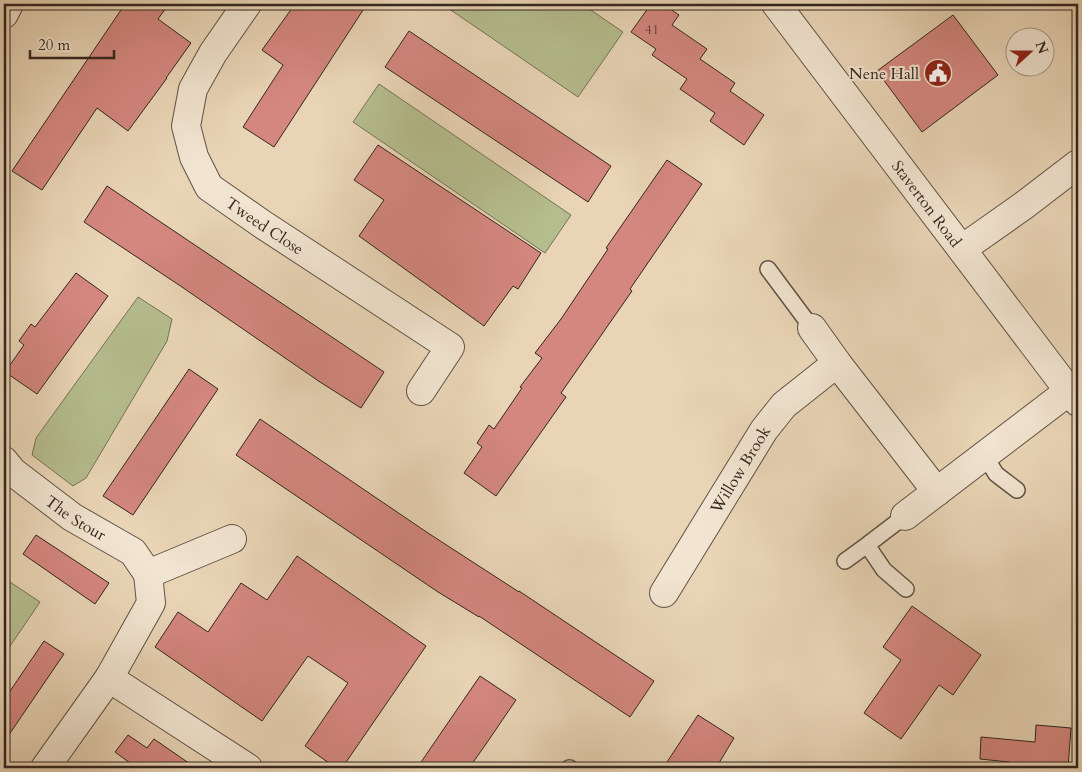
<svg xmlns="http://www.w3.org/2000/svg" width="1082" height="772" font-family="Cardo,serif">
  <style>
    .green { fill: #b5bd8e; stroke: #747258 }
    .building { fill: #d4877f; stroke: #332621 }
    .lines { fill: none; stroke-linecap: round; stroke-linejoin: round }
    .lane-casing { stroke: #605246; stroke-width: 18 }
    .street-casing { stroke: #605246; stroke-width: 30 }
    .lane { stroke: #f1e4d0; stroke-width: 15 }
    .street { stroke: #f1e4d0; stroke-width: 28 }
    .labels { text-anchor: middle; stroke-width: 4; stroke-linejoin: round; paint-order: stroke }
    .number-label { font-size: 14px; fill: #5b3e38 }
    .poi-label { font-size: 16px; fill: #332621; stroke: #f1e4d0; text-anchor: end }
    .street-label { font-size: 16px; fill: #332621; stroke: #f1e4d0 }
  </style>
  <rect width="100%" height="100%" fill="#e9d5b6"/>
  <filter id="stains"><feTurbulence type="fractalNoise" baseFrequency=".004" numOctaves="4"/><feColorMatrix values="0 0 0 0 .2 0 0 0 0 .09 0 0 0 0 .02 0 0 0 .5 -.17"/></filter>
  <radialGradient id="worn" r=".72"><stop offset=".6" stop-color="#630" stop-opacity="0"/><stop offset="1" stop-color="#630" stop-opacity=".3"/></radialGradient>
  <!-- green -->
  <path class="green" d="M 442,4 L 582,4 L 623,32 L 578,97 Z
    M 379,84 L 571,215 L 545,253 L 353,122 Z
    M 138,297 L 172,319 L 167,341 L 86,478 L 73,486 L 32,455 L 36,438 Z
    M 4,578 L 40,602 L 4,655 Z"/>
  <!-- building -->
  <path class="building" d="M 125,4 L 169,4 L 158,19 L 191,43 L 166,78 L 167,78 L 128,131 L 97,108 L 42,190 L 12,171 Z
    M 295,4 L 367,4 L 274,147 L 243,127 L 283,65 L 262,50 Z
    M 651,4 L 663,4 L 679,15 L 672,25 L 707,49 L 700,59 L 735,83 L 730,91 L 764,115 L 744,145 L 710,121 L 715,113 L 680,89 L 687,79 L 652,55 L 656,49 L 631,32 Z
    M 953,15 L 998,75 L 922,132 L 877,71 Z
    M 409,31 L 611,166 L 588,202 L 385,67 Z
    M 378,145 L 541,253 L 518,289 L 513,286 L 484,326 L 359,236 L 384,200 L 354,180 Z
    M 667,160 L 702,184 L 630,289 L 632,291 L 561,393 L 566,397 L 496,496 L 464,473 L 482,447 L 477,443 L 489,425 L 494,429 L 522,388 L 520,387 L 542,358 L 535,353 L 561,319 L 608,249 L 606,248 Z
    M 107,186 L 384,372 L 361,408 L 320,382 L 179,285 L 84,222 Z
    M 76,273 L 108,296 L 37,394 L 5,372 L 24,345 L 19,341 L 31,324 L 35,327 Z
    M 189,369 L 218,389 L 133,515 L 103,496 Z
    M 260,419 L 428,533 L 519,592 L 519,591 L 654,681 L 630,717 L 479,616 L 479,617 L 438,592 L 236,455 Z
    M 36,535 L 109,583 L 95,604 L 23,554 Z
    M 297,556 L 426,646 L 342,768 L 336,768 L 305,746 L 348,683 L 308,656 L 262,721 L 155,647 L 178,612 L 208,632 L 241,583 L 267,600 Z
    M 912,606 L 981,655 L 953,695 L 939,685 L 901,739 L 864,713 L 901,660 L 883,647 Z
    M 44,641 L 64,654 L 4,742 L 4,700 Z
    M 480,676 L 516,700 L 486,744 L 469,768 L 417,768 Z
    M 698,715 L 734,738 L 716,768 L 663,768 Z
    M 1036,725 L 1071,728 L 1068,768 L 1003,768 L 1009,762 L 980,759 L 981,737 L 1035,742 Z
    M 128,735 L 147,748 L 154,739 L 196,768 L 133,768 L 134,766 L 115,752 Z"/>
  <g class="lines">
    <!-- lane casing -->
    <g class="lane-casing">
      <path id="lane" d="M 768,269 L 812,328
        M 985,456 L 996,474 L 1017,490
        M 867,545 L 884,570 L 906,589
        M 845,561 L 867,545 L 905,516
        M 569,768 L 570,768"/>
    </g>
    <!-- street casing -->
    <g class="street-casing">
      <g id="street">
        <path id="s1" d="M 247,4 L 213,53 L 193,89 L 186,126 L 194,157 L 209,187 L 262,224 L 450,347 L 421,391"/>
        <path id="s2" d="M 776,4 L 1069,391 L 1078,402"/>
        <path d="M 4,14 L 9,4"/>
        <path d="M 962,249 L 1023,206 L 1078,164"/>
        <path d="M 812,328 L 837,363 L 937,492"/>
        <path id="s3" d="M 4,461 L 13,472 L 72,517 L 133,552 L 148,574"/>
        <path d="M 905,516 L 1069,391"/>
        <path id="s4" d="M 664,593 L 764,430 L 784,405 L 837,363"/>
        <path d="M 109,678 L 248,768"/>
        <path d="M 45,768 L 109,678 L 151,603 L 148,574 L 232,539"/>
      </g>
    </g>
    <!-- lane -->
    <use href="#lane" class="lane"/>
    <!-- street -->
    <use href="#street" class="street"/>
  </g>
  <!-- icons -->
  <defs>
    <g id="civic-disc" transform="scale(1.4375)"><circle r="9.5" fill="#8f2418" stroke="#f1e4d0"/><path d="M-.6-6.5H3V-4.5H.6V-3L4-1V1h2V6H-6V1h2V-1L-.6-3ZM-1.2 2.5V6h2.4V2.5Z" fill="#fff"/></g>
  </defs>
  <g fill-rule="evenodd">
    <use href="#civic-disc" x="938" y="73"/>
  </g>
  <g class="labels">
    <!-- number labels -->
    <g class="number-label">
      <text x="652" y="34">41</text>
    </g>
    <!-- poi labels -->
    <g class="poi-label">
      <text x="919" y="79">Nene Hall</text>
    </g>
    <!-- street labels -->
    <g class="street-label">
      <text dy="6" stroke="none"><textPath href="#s2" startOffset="250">Staverton Road</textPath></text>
      <text dy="6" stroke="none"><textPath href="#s1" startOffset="272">Tweed Close</textPath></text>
      <text dy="6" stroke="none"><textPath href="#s4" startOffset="145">Willow Brook</textPath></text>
      <text dy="6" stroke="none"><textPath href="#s3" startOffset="92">The Stour</textPath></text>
    </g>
  </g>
  <!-- margin -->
  <rect width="1082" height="772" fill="none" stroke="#e9d5b6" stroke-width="20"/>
  <rect x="5" y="5" width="1072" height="762" fill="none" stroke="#332621" stroke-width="2.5"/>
  <rect x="10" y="10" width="1062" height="752" fill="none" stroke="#332621"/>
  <!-- north arrow -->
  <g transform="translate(1030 52) rotate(69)"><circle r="24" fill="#f1e4d0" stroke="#a5988a"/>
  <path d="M0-4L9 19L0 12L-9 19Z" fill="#8f2418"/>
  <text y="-8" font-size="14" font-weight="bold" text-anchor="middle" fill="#332621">N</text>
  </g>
  <!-- scale -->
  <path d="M30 50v8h84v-8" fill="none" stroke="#332621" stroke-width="2.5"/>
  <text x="38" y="50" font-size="15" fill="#332621" stroke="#f1e4d0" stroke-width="4" paint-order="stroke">20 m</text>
  <rect width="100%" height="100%" filter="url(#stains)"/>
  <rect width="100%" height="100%" fill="url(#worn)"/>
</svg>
